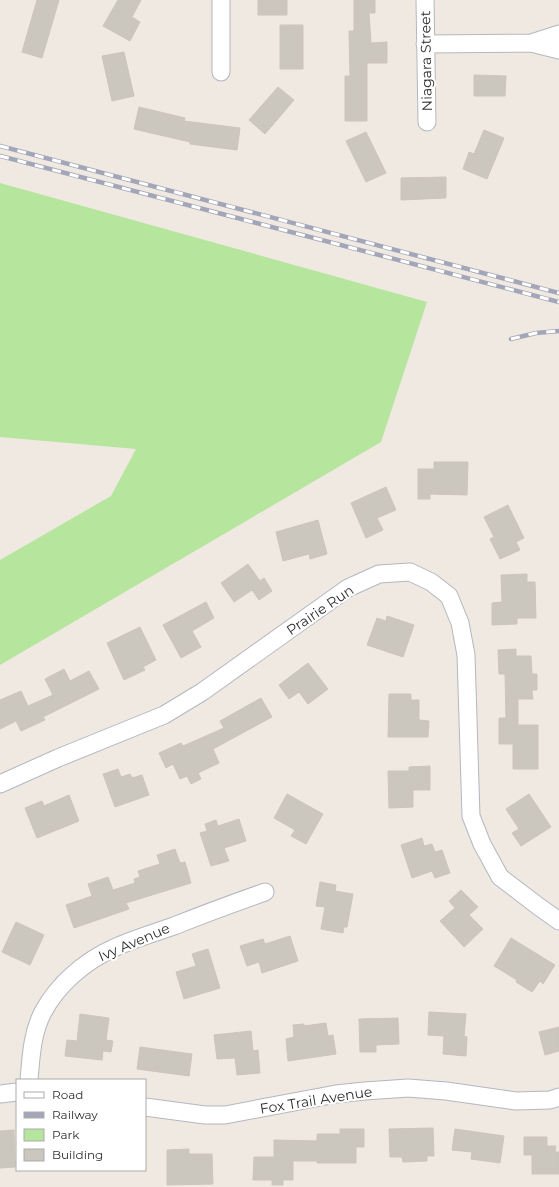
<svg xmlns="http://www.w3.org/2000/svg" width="559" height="1187" font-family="Montserrat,sans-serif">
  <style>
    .green { fill: #b6e59e }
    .building { fill: #cbc7bf; stroke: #cbc5ba }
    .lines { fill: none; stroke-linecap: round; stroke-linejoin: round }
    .street-casing { stroke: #b4b7c1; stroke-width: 19 }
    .street { stroke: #fff; stroke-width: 17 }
    .rail-casing { stroke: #a3a6b8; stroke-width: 4.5 }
    .rail { stroke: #fff; stroke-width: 3; stroke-dasharray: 9; stroke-linecap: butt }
    .labels { text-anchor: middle; stroke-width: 4; stroke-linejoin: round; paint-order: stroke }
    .street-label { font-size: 14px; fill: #2e2e2e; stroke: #fff }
  </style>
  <rect width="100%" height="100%" fill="#efe9e1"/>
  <!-- green -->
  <path class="green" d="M 0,183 L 427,302 L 381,442 L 0,665 L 0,560 L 111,496 L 136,449 L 0,437 Z"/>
  <!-- building -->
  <path class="building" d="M 37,0 L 59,0 L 42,58 L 22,52 Z
    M 118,0 L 141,0 L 132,17 L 140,22 L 130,41 L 103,26 Z
    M 258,0 L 287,0 L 287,15 L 258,15 Z
    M 354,0 L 375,0 L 375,13 L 369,13 L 371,43 L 387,42 L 387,63 L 367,63 L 367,121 L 345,121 L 345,76 L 350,76 L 349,31 L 354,31 Z
    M 280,25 L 303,25 L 303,69 L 280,69 Z
    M 124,52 L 134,96 L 112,101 L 102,56 Z
    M 474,75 L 506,76 L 505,96 L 474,96 Z
    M 278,87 L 294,100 L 265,134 L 249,120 Z
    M 139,107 L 185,118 L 184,121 L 240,128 L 237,150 L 190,144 L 190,142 L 134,129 Z
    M 484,130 L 504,138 L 487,179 L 463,169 L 469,152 L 474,154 Z
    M 366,132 L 386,173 L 366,182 L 346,141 Z
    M 446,177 L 446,198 L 401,200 L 401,178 Z
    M 434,462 L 468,462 L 467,495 L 430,494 L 430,499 L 418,499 L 418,469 L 434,469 Z
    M 386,487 L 396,510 L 377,518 L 383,530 L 366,538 L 351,503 Z
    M 508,505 L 524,538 L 516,542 L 520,550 L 500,559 L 490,539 L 494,537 L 484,517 Z
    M 318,520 L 327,554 L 310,559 L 309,554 L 283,561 L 276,532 Z
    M 248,564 L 260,581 L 264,578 L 272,591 L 259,600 L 252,590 L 234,602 L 221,583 Z
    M 527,574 L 527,582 L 535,582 L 536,618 L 517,618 L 517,624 L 492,625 L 492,603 L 502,602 L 501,575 Z
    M 206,602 L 214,618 L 192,631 L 201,647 L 181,658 L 163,625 Z
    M 387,616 L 414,625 L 403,657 L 367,645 L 377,618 L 386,621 Z
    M 140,627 L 156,660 L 143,667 L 145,670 L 124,680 L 107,643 Z
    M 516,649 L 516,656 L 531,656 L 532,674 L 537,674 L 537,690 L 532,690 L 533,699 L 518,699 L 518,725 L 538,725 L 538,769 L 513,769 L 513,744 L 499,744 L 499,718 L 506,718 L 505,674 L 499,674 L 498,650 Z
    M 308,663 L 328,689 L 308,704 L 299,692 L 289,699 L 279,685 Z
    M 64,669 L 70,681 L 89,671 L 99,689 L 43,717 L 45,720 L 21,731 L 16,721 L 0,729 L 0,700 L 21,691 L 28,706 L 53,695 L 45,679 Z
    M 389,694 L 411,694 L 411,700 L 419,700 L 419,720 L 429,721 L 428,737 L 388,737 Z
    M 261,698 L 272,717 L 213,749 L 219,763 L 198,773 L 201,779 L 191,784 L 187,776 L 180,779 L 173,764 L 166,768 L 159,753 L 181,743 L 183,746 L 224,728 L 220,721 Z
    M 430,766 L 430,790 L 413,790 L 413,807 L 389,808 L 388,771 L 409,771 L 409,767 Z
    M 118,769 L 121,777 L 130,774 L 132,778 L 142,775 L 149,795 L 115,807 L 103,774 Z
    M 287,794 L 323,814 L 306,844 L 291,836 L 295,830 L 274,818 Z
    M 529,794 L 551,827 L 521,846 L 512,833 L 519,829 L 506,809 Z
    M 69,795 L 79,821 L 37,838 L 25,808 L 42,801 L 44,806 Z
    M 239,819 L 246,841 L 224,848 L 229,861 L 211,866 L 200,833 L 207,831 L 205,824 L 216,820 L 218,826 Z
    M 422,838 L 424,846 L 432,844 L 435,852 L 442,850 L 450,873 L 435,878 L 432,871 L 412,878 L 401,845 Z
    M 175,849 L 180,863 L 185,862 L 191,883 L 126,903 L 129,909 L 74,928 L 66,905 L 92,896 L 88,884 L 108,877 L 113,890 L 135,883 L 134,879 L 140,877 L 138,871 L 160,864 L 157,855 Z
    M 320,882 L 336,885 L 335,891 L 353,894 L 347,927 L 344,927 L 343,933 L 321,929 L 325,907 L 316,906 Z
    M 461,890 L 478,907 L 469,915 L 483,929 L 464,947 L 440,921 L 455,908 L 449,901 Z
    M 16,922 L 44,935 L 30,965 L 2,952 Z
    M 290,936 L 298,961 L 262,973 L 259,962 L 247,966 L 240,946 L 263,939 L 265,944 Z
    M 511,938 L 555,965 L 543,984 L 540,981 L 532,992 L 516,982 L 517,980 L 494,966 Z
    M 208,949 L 220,988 L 184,999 L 176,972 L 196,966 L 192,954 Z
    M 429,1012 L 466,1014 L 464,1036 L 467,1037 L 466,1056 L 443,1054 L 444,1036 L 428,1035 Z
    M 80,1014 L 109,1018 L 106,1040 L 113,1041 L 111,1052 L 103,1051 L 102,1060 L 65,1056 L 67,1040 L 77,1041 Z
    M 398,1018 L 399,1044 L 376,1045 L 376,1052 L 360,1052 L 359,1019 Z
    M 326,1023 L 328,1036 L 333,1035 L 336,1054 L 288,1061 L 286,1039 L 294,1037 L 293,1025 L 304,1024 L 304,1026 Z
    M 559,1027 L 559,1051 L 545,1055 L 539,1032 Z
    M 251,1031 L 253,1051 L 258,1050 L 260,1073 L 237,1075 L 235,1058 L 217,1059 L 214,1035 Z
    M 140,1047 L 192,1054 L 189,1076 L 137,1069 Z
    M 433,1128 L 434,1156 L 427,1156 L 427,1161 L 403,1162 L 402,1157 L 390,1157 L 389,1129 Z
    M 340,1129 L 364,1129 L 364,1147 L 356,1147 L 356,1163 L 317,1163 L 317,1161 L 293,1161 L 293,1180 L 283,1180 L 283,1185 L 272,1185 L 272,1180 L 253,1180 L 254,1157 L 274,1157 L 274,1140 L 317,1141 L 317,1134 L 340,1134 Z
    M 455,1129 L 504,1136 L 500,1163 L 471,1159 L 472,1152 L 452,1150 Z
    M 14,1130 L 15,1167 L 0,1168 L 0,1131 Z
    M 524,1137 L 547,1137 L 547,1146 L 556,1146 L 555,1152 L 559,1152 L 559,1174 L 532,1174 L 532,1155 L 524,1155 Z
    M 189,1149 L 189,1154 L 212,1154 L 213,1184 L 167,1185 L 167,1150 Z"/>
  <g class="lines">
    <!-- street casing -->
    <g class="street-casing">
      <path id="street" d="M 425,0 L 427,122
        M 531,43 L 559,34
        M 425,44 L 531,43 L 559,50
        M 221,72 L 221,0
        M 0,784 L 58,758 L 164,715 L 202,692 L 348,588 L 379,574 L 410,572 L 431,582 L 449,596 L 460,623 L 466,655 L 471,816 L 482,844 L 500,877 L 538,906 L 559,921
        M 29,1080 C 31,1057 32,1033 43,1012 C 58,984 85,961 114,948 C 133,939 154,933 174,926 C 204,914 234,903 265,892
        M 0,1094 L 17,1092
        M 145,1107 L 205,1115 L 225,1115 L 336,1094 L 365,1091 L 408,1088 L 446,1091 L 516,1101 L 550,1100 L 559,1097"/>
    </g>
    <!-- street -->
    <use href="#street" class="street"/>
    <!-- rail casing -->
    <g class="rail-casing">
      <path id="rail" d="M 0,146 L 559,293
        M 0,156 L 559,302
        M 511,339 L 536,333 L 559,331"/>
    </g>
    <!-- rail -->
    <use href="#rail" class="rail"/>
  </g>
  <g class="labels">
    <!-- street labels -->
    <g class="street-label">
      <text transform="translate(426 61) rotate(-91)" y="5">Niagara Street</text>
      <text transform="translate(320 610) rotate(-34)" y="5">Prairie Run</text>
      <text transform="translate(134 942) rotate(-23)" y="5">Ivy Avenue</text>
      <text transform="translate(316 1100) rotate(-9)" y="5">Fox Trail Avenue</text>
    </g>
  </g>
  <!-- legend -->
  <rect x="16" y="1079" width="130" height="92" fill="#ffffff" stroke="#ababab"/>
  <rect x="24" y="1092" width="20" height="6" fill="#ffffff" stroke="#ababab"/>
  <text x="52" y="1099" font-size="12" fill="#2e2e2e">Road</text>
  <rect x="24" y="1112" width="20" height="6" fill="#a3a6b8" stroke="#ababab"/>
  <text x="52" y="1119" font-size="12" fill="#2e2e2e">Railway</text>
  <rect x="24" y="1129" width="20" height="12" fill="#b6e59e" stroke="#ababab"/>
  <text x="52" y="1139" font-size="12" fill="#2e2e2e">Park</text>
  <rect x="24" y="1149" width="20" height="12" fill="#cbc7bf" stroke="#ababab"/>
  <text x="52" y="1159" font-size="12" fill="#2e2e2e">Building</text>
</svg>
